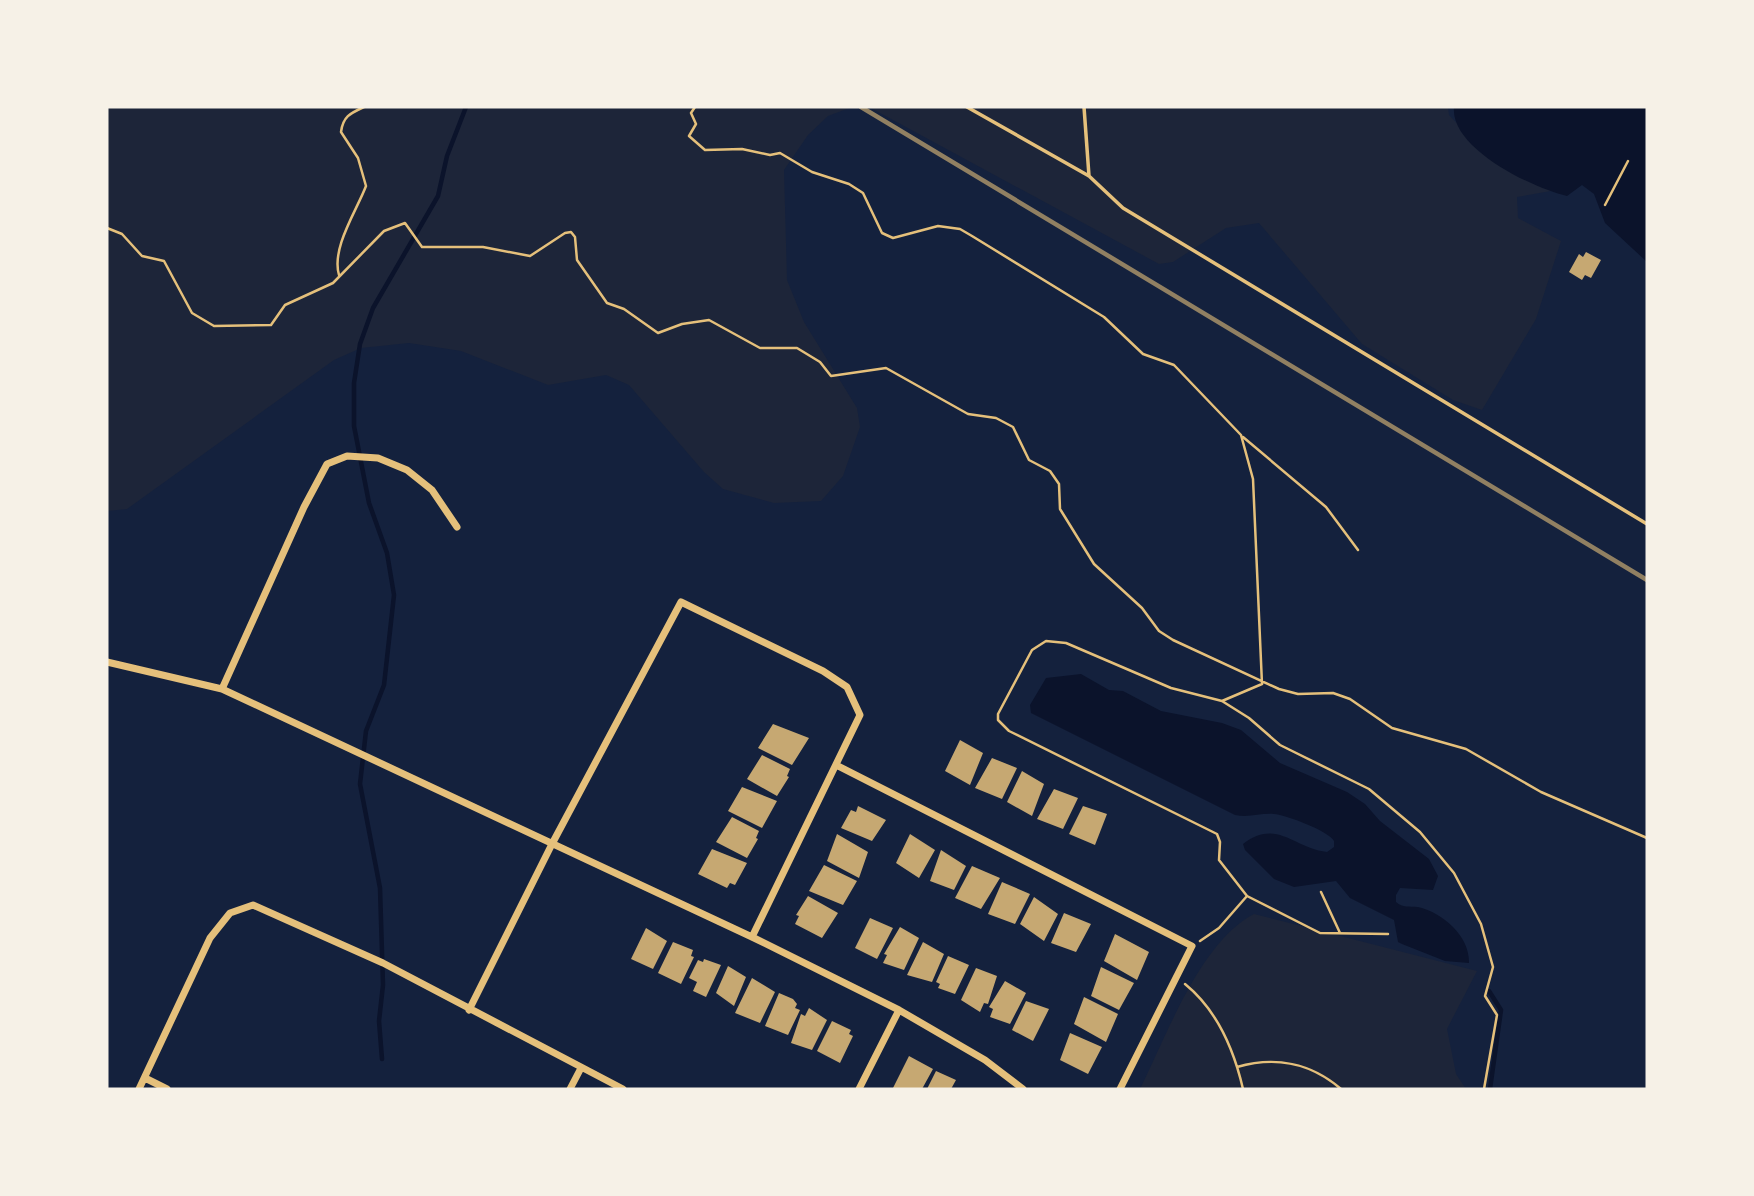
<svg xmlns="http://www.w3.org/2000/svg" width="1754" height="1196" font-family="Jost,sans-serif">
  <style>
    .green { fill: #1d2539 }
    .water { fill: #0b132b }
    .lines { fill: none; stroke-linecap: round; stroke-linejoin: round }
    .stream { stroke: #0b132b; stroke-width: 4.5 }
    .building { fill: #c6a872 }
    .path { stroke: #e5c07b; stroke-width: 2.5 }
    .service { stroke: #e5c07b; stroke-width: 3.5 }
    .minor { stroke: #e5c07b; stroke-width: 7 }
    .rail { stroke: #918062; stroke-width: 4.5 }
  </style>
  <rect width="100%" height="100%" fill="#14213d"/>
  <!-- green -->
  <path class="green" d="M 107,107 L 852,107 L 828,116 L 808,135 L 784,170 L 787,280 L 804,322 L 857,408 L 860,427 L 843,476 L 821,501 L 774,503 L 723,489 L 704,472 L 629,385 L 606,375 L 548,385 L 461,351 L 409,343 L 361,348 L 334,360 L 127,509 L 107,511 Z
    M 869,107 L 1448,107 L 1449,115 L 1471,138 L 1562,189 L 1517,197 L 1518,218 L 1561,241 L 1536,319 L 1482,410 L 1453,400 L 1362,344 L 1259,223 L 1226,228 L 1173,262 L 1159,264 Z
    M 1254,914 L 1477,971 L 1447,1029 L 1456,1074 L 1466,1089 L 1140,1089 C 1167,1035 1200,942 1254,914 Z"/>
  <!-- water -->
  <path class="water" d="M 1454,107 L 1647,107 L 1647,262 L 1605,223 L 1594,194 L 1582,185 L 1567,196 C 1532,188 1450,148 1454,107 Z
    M 1081,674 L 1109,690 L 1123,691 L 1161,711 L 1222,723 L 1241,730 L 1280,763 L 1347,792 L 1365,804 L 1380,821 L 1429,859 L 1438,876 L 1433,890 L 1400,888 L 1396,895 L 1396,902 C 1403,908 1409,906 1418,907 C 1444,913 1470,937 1469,963 L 1445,961 L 1402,944 L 1398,942 L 1394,920 L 1350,898 L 1336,881 L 1294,887 L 1274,879 L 1245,850 L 1243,844 C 1277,818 1293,848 1327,852 L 1334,847 L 1334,841 C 1329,831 1286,815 1274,814 C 1260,813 1249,818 1235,815 L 1031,713 L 1030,705 L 1046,678 Z"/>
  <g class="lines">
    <!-- stream -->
    <path class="stream" d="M 1489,991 L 1501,1010 L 1490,1089
      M 382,1059 L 379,1021 L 383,985 L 380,888 L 360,784 L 366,731 L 384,685 L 394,595 L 387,553 L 369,503 L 354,426 L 354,383 L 360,344 L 373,308 L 438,196 L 447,156 L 466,107"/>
  </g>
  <!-- building -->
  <path class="building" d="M 1586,252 L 1601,260 L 1591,278 L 1585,275 L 1582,280 L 1569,272 L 1579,254 L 1583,257 Z
    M 773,724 L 809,738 L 792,765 L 758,748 Z
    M 960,740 L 983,753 L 970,785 L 945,771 Z
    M 762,755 L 790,769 L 787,776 L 789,777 L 777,796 L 747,779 Z
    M 992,758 L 1017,768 L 1002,799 L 975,788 Z
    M 1022,771 L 1044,784 L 1032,816 L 1007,802 Z
    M 742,787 L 777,801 L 762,828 L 728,811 Z
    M 1054,789 L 1078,798 L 1063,829 L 1037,819 Z
    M 858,806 L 886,820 L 872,841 L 841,828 L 851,810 L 856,812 Z
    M 1083,806 L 1107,814 L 1095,845 L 1069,834 Z
    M 732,817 L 759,831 L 756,838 L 758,839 L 747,858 L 716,842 Z
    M 837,834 L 868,852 L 859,878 L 827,861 Z
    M 910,834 L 935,850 L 919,878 L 896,863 Z
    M 712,849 L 747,863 L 735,885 L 730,883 L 727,888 L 698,874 Z
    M 941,850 L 966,866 L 954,890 L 930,881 Z
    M 824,865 L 857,881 L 843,905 L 809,891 Z
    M 972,866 L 1000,878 L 981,909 L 955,898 Z
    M 1002,882 L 1030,894 L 1015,924 L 988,914 Z
    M 808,896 L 838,913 L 822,938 L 795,924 L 799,916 L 796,915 Z
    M 1034,897 L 1058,914 L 1044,941 L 1020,924 Z
    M 1064,913 L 1091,924 L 1076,952 L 1051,943 Z
    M 870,918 L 893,928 L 877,959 L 855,948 Z
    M 900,927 L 919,938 L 904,970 L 883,963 L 887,955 L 884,954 Z
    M 646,928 L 667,941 L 653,969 L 631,959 Z
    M 1115,934 L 1149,952 L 1137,980 L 1104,961 Z
    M 673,942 L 693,950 L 691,956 L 694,957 L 681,984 L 658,973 Z
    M 923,942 L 944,954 L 932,982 L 907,975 Z
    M 948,956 L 969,965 L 955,994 L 938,988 L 940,984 L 936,982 Z
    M 704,959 L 721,965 L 706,997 L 693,991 L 697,982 L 689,978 L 698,960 L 703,962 Z
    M 728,966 L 746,977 L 734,1006 L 716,993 Z
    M 1101,967 L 1134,983 L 1119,1010 L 1091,996 Z
    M 976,968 L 997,976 L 988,1004 L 984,1003 L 980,1012 L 961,1000 Z
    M 752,978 L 775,992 L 760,1023 L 735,1013 Z
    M 1005,981 L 1026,993 L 1010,1024 L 990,1017 L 993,1009 L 989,1007 Z
    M 779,993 L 793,999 L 797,1004 L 795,1008 L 800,1010 L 788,1035 L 765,1026 Z
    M 1084,997 L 1118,1014 L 1106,1042 L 1074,1024 Z
    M 1026,1001 L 1049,1009 L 1033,1041 L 1012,1030 Z
    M 809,1008 L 827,1020 L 812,1050 L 791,1043 L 801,1014 L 805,1016 Z
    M 832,1021 L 851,1030 L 849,1034 L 853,1036 L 840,1063 L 817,1051 Z
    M 1070,1033 L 1102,1047 L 1088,1074 L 1060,1060 Z
    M 909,1056 L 933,1069 L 922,1089 L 893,1088 Z
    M 936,1071 L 956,1080 L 951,1089 L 927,1089 Z"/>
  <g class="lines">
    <!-- path -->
    <path class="path" d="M 695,107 L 691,113 L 696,124 L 689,136 L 705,150 L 742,149 L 770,155 L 780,153 L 812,172 L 849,184 L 863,193 L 882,233 L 893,238 L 938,226 L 960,229 L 972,236 L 1104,317 L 1143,354 L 1174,365 L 1241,435 L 1253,479 L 1262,684
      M 1605,205 L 1628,161
      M 107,228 L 122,234 L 142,256 L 164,261 L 192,313 L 214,326 L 271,325 L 285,305 L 333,283 L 384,231 L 405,223 L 422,247 L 483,247 L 530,256 L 565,233 L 571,232 L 575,237 L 577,260 L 607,303 L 624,309 L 658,333 L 682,324 L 709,320 L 760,348 L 797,348 L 820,362 L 831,376 L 886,368 L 968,414 L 996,418 L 1013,427 L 1029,460 L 1050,471 L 1059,484 L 1060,509 L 1094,564 L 1142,608 L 1159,631 L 1173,640 L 1279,689 L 1298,694 L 1333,693 L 1350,699 L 1392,728 L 1466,749 L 1541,792 L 1647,838
      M 339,275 C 331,248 357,210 366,186 L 358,158 L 341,132 C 343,116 351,113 364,107
      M 1243,437 L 1326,507 L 1358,550
      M 1222,701 L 1249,718 L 1280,745 L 1369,789 L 1420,832 L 1454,873 L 1481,924 L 1493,967 L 1485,996 L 1497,1015 L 1484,1089
      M 1321,892 L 1340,933
      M 1247,896 L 1320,933 L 1388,934
      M 1200,941 L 1219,928 L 1247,896 L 1219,860 L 1220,842 L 1217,834 L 1009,731 L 998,720 L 998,714 L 1032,650 L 1046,641 L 1066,643 L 1171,688 L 1222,701 L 1262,684
      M 1185,984 C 1217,1010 1234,1050 1243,1089
      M 1237,1067 C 1275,1056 1311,1063 1341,1089"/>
    <!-- service -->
    <path class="service" d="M 967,107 L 1089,176 L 1123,208 L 1647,524
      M 1084,107 L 1089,176"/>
    <!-- minor -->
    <path class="minor" d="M 107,662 L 222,689 L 752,937 L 899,1010 L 985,1060 L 1023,1089
      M 222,689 L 304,507 L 327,464 L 347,456 L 378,458 L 407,470 L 432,490 L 457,527
      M 836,765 L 1192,946 L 1120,1089
      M 469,1010 L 552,844 L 681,602 L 823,671 L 847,687 L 860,715 L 752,937
      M 145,1078 L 167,1089
      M 139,1089 L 210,938 L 230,913 L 253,905 L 383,963 L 623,1089
      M 570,1089 L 581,1068
      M 859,1089 L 899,1010"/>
    <!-- rail -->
    <path class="rail" d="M 861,107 L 1647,580"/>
  </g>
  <!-- border -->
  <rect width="1754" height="1196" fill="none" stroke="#f6f1e7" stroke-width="217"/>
</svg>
